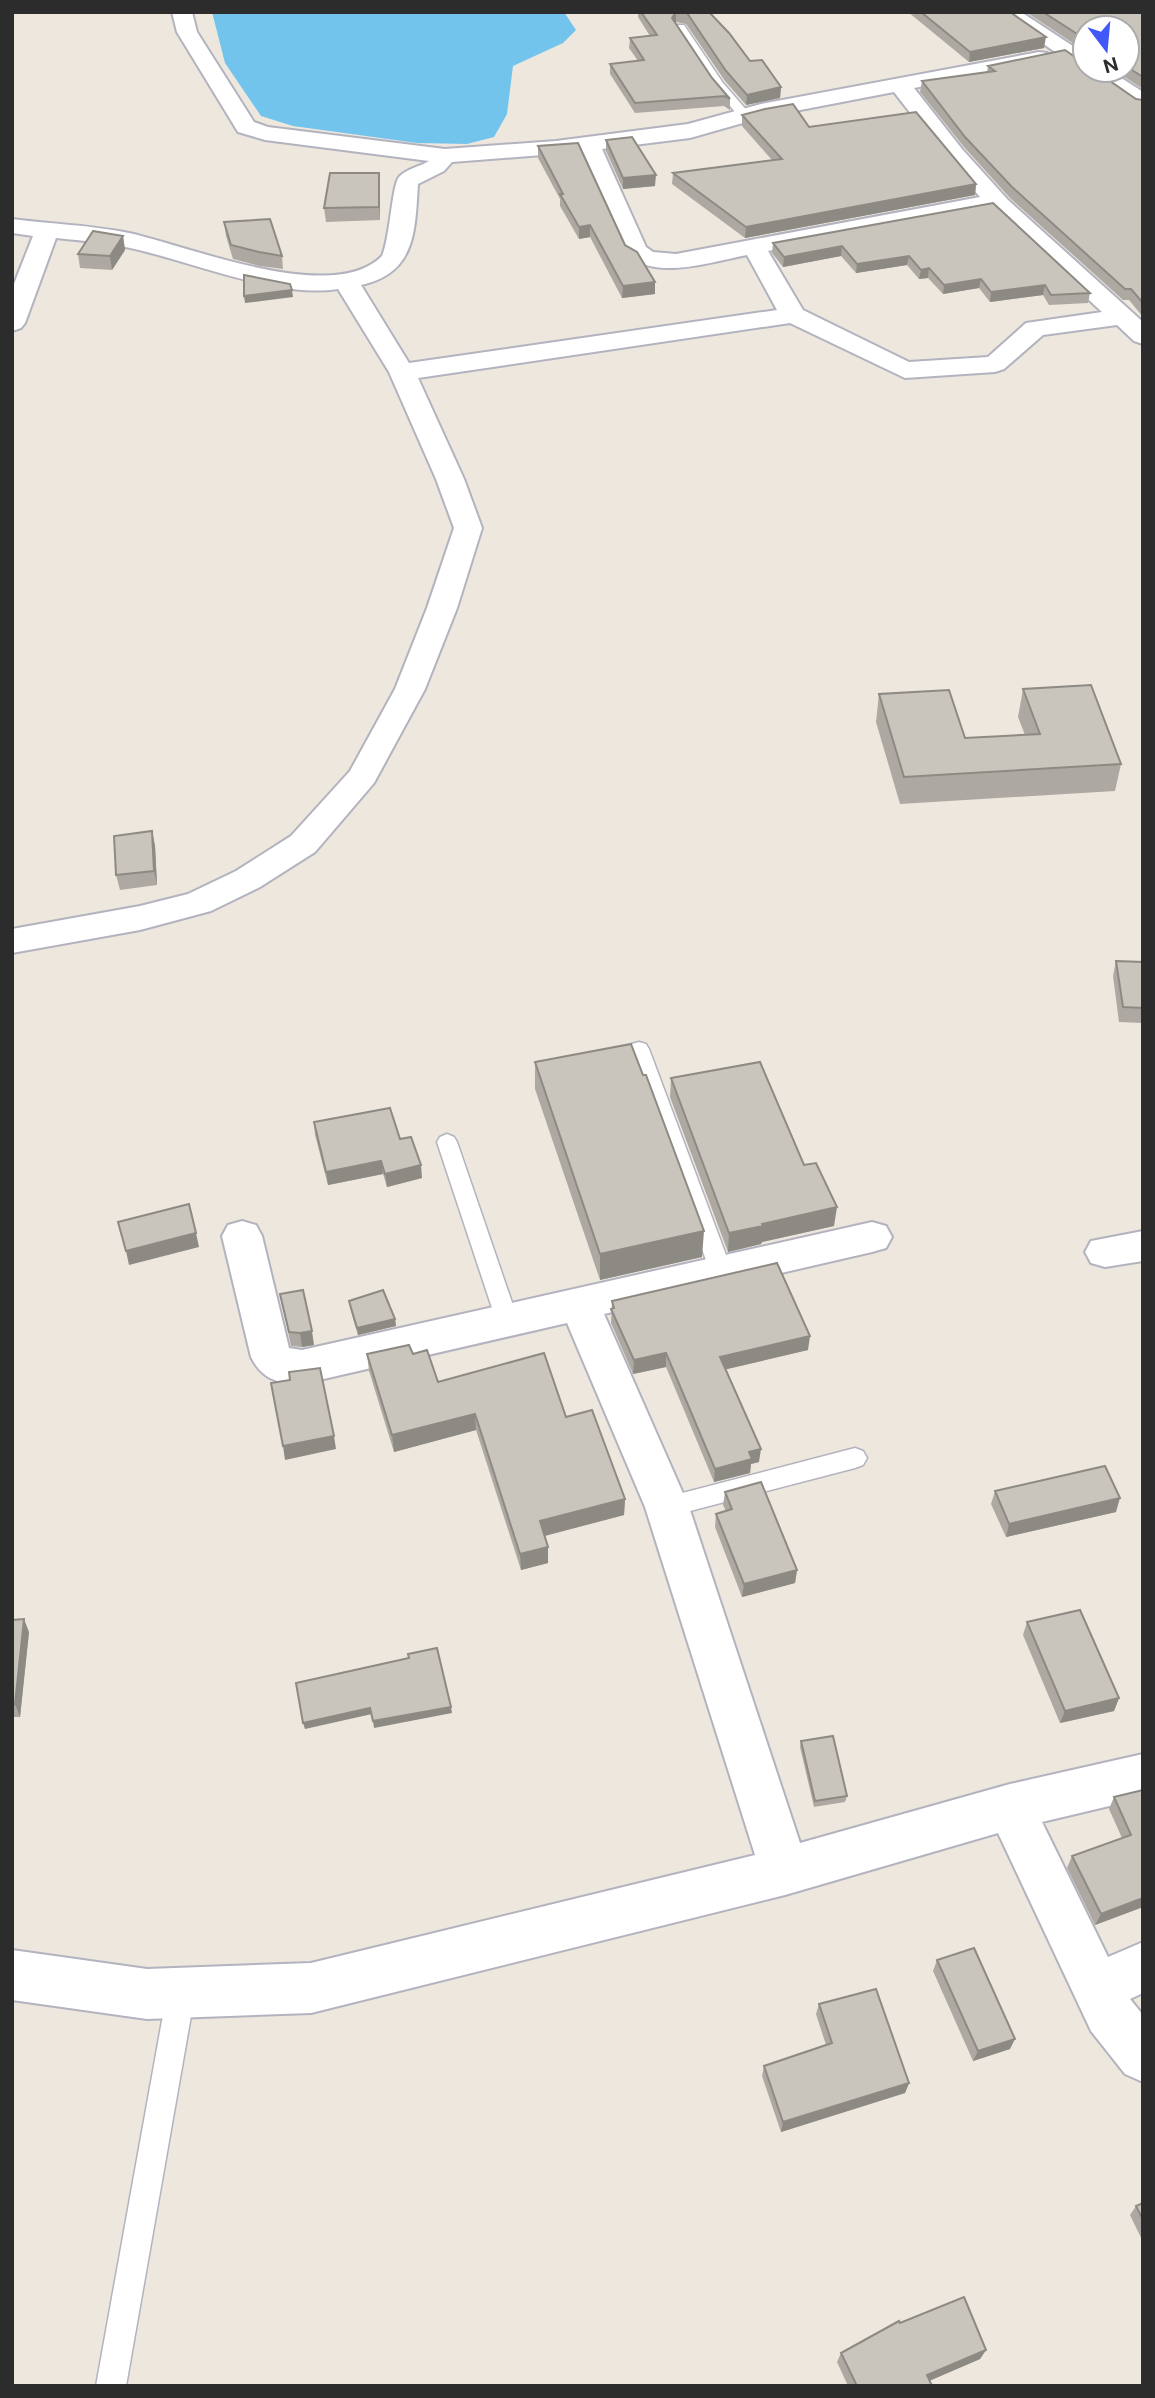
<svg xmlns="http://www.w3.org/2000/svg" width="1155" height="2398" font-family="'Public Sans',sans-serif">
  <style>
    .water { fill: #73c4ed }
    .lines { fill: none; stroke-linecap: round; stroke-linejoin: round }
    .lane-casing { stroke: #b2b3bf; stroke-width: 3 }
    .street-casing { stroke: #b2b3bf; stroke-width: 4 }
    .secondary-casing { stroke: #b2b3bf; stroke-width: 4 }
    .lane { fill: #fff; fill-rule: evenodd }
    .street { fill: #fff; fill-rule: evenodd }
    .secondary { fill: #fff; fill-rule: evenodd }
    .wall { fill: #ada9a2 }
    .shaded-wall { fill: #8d8a84 }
    .building { fill: #c9c5bc; stroke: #8d8a84; stroke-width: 2 }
  </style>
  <rect width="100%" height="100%" fill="#ede7de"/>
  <!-- water -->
  <path class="water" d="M 212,12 L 564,12 L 576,30 L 563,43 L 513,66 L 507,114 L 494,137 L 467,144 L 417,143 L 293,126 L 261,116 L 225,63 Z"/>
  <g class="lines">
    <!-- lane casing -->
    <g class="lane-casing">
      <path id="lane" d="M 676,25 L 684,25 L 723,83 L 749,113 L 749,119 L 741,119 L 714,87 L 674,27 Z
        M 639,1042 L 646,1044 L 649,1049 L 732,1271 L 729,1277 L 721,1280 L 713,1277 L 710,1271 L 629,1049 L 632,1044 Z
        M 447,1134 L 454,1137 L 457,1142 L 518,1320 L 515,1326 L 507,1329 L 499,1326 L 496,1320 L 437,1142 L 440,1137 Z
        M 855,1448 L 863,1451 L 867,1458 L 863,1465 L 855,1468 L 667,1517 L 659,1514 L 655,1507 L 659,1500 L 667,1497 Z
        M 181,1979 L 191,1983 L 195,1993 L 126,2386 L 96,2386 L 167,1993 L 171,1983 Z"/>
    </g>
    <!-- street casing -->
    <g class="street-casing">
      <path id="street" d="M 172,12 L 192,12 L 197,32 L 254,122 L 268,127 L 445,149 L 556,141 L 688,124 L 761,104 L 1039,52 L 1047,53 L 1050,58 L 1047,63 L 914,88 L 962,149 L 1008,200 L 1143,322 L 1143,344 L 1134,341 L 1117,325 L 1043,335 L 1004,369 L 995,372 L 905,378 L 790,323 L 418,378 L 464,479 L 482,528 L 457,608 L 425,689 L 374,783 L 315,852 L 260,887 L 211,911 L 140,930 L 12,953 L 12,929 L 140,906 L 188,894 L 236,871 L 291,836 L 350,771 L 395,689 L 427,608 L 454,528 L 436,479 L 389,372 L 338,289 C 282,298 202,266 147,252 C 117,244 87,241 56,238 L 25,323 L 21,328 L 12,331 L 12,289 L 33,236 L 12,233 L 12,219 C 51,224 91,225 129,233 C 189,246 333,306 382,256 C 390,238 392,185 399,177 C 406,169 419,167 429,161 L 265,140 L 238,132 L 177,32 ZM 894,92 L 946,159 L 980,197 L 676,254 L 653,252 L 646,247 L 602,149 L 690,138 L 764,117 ZM 580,152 L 627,256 C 660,280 710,262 747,255 L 777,310 L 409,363 L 361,285 C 416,273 415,231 418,184 L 444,171 L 452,162 ZM 992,210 L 1102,312 L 1026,323 L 988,357 L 909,362 L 803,310 L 768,251 Z
        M 242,1221 L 256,1225 L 262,1236 L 289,1348 L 302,1350 L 872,1222 L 886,1226 L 892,1237 L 886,1248 L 872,1252 L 604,1314 L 689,1507 L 800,1843 L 1010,1784 L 1143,1754 L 1143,1798 L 1042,1822 L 1108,1957 L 1143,1942 L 1143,1993 L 1130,1999 L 1143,2015 L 1143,2082 L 1125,2074 L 1091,2031 L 998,1833 L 785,1895 L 311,2013 L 147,2019 L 12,2000 L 12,1950 L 147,1969 L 311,1963 L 755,1855 L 645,1507 L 567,1323 L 302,1384 C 278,1384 262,1379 251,1357 L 222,1236 L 228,1225 Z
        M 1143,1231 L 1143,1261 L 1105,1267 L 1091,1263 L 1085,1252 L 1091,1241 Z"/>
    </g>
    <!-- secondary casing -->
    <g class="secondary-casing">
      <path id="secondary" d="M 997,12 L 1021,12 L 1085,54 L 1085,70 L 1109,70 L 1143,92 L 1143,109 L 1135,107 Z"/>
    </g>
    <!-- lane -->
    <use href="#lane" class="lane"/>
    <!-- street -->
    <use href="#street" class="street"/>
    <!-- secondary -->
    <use href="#secondary" class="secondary"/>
  </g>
  <!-- wall -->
  <path class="wall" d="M 638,12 L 709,12 L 750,61 L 781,87 L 780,98 L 746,105 L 725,81 L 686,24 L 676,22 L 675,23 L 712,78 L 730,99 L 730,110 L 724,106 L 635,113 L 610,74 L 610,64 L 638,61 L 629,48 L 630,38 L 650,36 L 638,17 Z
    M 908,12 L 1010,12 L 1044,48 L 969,62 Z
    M 1026,12 L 1143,12 L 1143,89 L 1114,70 L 1127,70 L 1127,28 L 1085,28 L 1085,51 Z
    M 988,66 L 1143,100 L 1143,317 L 1129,300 L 1123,300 L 1010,198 L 964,147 L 920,92 L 922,81 L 987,72 Z
    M 742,115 L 809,127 L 976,184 L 975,195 L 745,238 L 672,184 L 673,173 L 772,160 L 742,126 Z
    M 606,140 L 655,186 L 623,189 L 606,151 Z
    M 538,146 L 625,245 L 655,282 L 655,294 L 622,298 L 590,237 L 579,239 L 560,206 L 560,199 L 538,158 Z
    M 379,173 L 380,220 L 326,222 L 324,208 Z
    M 993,203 L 1090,293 L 1088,303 L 1049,305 L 1043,295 L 990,302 L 979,288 L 943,294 L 928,278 L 919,279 L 907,265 L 856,273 L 841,256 L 783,267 L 772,253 L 773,243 Z
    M 224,222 L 282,256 L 283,269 L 260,266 L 233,259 L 226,236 Z
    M 123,236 L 125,250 L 112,270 L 80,268 L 78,254 Z
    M 1023,689 L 1121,764 L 1115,791 L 900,804 L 876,722 L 879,694 L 965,738 L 1025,735 L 1018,717 Z
    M 152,831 L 155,846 L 157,885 L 120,890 L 116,875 Z
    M 1116,961 L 1143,962 L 1143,1023 L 1119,1022 L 1113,976 Z
    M 535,1062 L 702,1257 L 600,1280 L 535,1089 Z
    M 671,1078 L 804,1165 L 834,1226 L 762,1242 L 761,1244 L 728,1252 L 670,1097 Z
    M 314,1122 L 400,1139 L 422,1178 L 387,1187 L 383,1174 L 328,1185 L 315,1135 Z
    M 280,1294 L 314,1345 L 302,1347 L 291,1346 Z
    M 349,1301 L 395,1319 L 396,1326 L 358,1335 L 350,1308 Z
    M 612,1301 L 808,1350 L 726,1369 L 759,1462 L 751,1464 L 750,1473 L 714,1482 L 666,1367 L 633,1374 L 611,1323 Z
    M 367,1354 L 413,1354 L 438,1382 L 566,1417 L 625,1499 L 624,1515 L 545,1536 L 548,1563 L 521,1570 L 476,1430 L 394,1452 L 369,1371 Z
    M 995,1491 L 1116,1512 L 1006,1537 L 991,1504 Z
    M 725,1492 L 797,1570 L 795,1583 L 742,1597 L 715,1527 L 716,1514 L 726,1511 L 723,1505 Z
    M 12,1620 L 29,1632 L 20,1717 L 12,1717 Z
    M 1027,1622 L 1119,1698 L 1114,1711 L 1060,1723 L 1023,1635 Z
    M 801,1741 L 847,1796 L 845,1802 L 814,1807 L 800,1747 Z
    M 1143,1790 L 1143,1907 L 1095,1925 L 1067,1868 L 1072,1856 L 1122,1838 L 1109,1809 L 1114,1797 Z
    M 937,1960 L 1010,2049 L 973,2061 L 933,1971 Z
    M 819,2004 L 909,2083 L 905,2093 L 781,2132 L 762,2076 L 764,2066 L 826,2045 L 816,2014 Z
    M 1143,2203 L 1143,2242 L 1130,2215 L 1136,2206 Z
    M 900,2323 L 986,2350 L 980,2359 L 929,2381 L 932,2386 L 848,2386 L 837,2362 L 841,2353 Z"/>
  <!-- shaded-wall -->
  <path class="shaded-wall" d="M 676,12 L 676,22 L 672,28 L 672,18 Z
    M 1046,37 L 1044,48 L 969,62 L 970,52 Z
    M 781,87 L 780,98 L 746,105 L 747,95 Z
    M 379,173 L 380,187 L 380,220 L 379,207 Z
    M 656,175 L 655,186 L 623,189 L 623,178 Z
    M 976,184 L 975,195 L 745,238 L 746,227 Z
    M 590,225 L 590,237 L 579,239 L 579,227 Z
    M 123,236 L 125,250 L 112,270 L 110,256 Z
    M 842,246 L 841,256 L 783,267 L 784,257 Z
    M 909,256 L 907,265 L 856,273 L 857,264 Z
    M 929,268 L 928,278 L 919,279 L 921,270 Z
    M 981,279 L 979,288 L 943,294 L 944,285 Z
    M 655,282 L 655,294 L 622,298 L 623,286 Z
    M 1045,285 L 1043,295 L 990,302 L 991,292 Z
    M 292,290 L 293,297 L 245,303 L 244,296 Z
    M 152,831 L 155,846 L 157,885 L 154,871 Z
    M 381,1161 L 383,1174 L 328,1185 L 326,1172 Z
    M 421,1165 L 422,1178 L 387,1187 L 385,1174 Z
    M 837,1207 L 834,1226 L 762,1242 L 761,1244 L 728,1252 L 729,1233 L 762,1224 Z
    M 704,1231 L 702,1257 L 600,1280 L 600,1254 Z
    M 196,1233 L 199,1247 L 129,1265 L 126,1251 Z
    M 395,1319 L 396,1326 L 358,1335 L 357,1328 Z
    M 312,1331 L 314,1345 L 302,1347 L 300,1333 Z
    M 810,1336 L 808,1350 L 719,1371 L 720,1357 Z
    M 666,1353 L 666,1367 L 633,1374 L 634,1360 Z
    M 475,1414 L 476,1430 L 394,1452 L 392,1435 Z
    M 334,1436 L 336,1449 L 285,1460 L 283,1446 Z
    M 761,1449 L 759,1462 L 751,1464 L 750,1473 L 714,1482 L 715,1469 L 749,1452 Z
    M 1120,1498 L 1116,1512 L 1006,1537 L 1009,1524 Z
    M 625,1499 L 624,1515 L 540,1537 L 540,1521 Z
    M 548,1547 L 548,1563 L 521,1570 L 520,1554 Z
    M 797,1570 L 795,1583 L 742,1597 L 744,1584 Z
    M 24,1619 L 29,1632 L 20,1717 L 15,1704 Z
    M 1119,1698 L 1114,1711 L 1060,1723 L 1065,1711 Z
    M 451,1707 L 452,1713 L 374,1728 L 373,1721 Z
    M 370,1708 L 372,1714 L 305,1729 L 303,1723 Z
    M 1143,1898 L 1143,1907 L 1095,1925 L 1101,1914 Z
    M 1015,2039 L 1010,2049 L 973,2061 L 978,2051 Z
    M 909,2083 L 905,2093 L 781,2132 L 783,2122 Z
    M 986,2350 L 980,2359 L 922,2384 L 927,2375 Z"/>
  <!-- building -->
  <path class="building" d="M 641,12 L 676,12 L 672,18 L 712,78 L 730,99 L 725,96 L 635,103 L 610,64 L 644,60 L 630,38 L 657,35 Z
    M 677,12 L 709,12 L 729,33 L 750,61 L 762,60 L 781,87 L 747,95 L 726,71 L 687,13 Z
    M 921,12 L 1010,12 L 1046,37 L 970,52 Z
    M 1043,12 L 1140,12 L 1143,14 L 1143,77 L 1127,67 L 1127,28 L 1085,28 L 1085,39 Z
    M 1065,50 L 1085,64 L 1085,70 L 1094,70 L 1136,99 L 1143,100 L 1143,303 L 1131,289 L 1125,289 L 1012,187 L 965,137 L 922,81 L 995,71 L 988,66 Z
    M 793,104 L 809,127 L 916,112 L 976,184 L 746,227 L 673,173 L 782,159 L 742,115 L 765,109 Z
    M 632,137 L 656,175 L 623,178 L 606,140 Z
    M 578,143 L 625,245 L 637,252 L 655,282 L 623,286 L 590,225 L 579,227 L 560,194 L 563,194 L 538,146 Z
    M 330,173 L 379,173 L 379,207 L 324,208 Z
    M 993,203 L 1090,293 L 1051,295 L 1045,285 L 991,292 L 981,279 L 944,285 L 929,268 L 921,270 L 909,256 L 857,264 L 842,246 L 784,257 L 773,243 Z
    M 270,219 L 282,256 L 259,252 L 231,245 L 224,222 Z
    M 93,231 L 123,236 L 110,256 L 78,254 Z
    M 244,275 L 290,284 L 292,290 L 244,296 Z
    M 1091,685 L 1121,764 L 904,777 L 879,694 L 949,690 L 965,738 L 1040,734 L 1023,689 Z
    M 152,831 L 154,871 L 116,875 L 114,836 Z
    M 1116,961 L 1143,962 L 1143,1008 L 1123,1007 Z
    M 631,1044 L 643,1075 L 646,1075 L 704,1231 L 600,1254 L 535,1062 Z
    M 760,1062 L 804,1165 L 816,1163 L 837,1207 L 762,1224 L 763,1226 L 729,1233 L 671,1078 Z
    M 390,1108 L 400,1139 L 411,1137 L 421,1165 L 385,1174 L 381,1161 L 326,1172 L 314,1122 Z
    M 189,1204 L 196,1233 L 126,1251 L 118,1222 Z
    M 777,1263 L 810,1336 L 720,1357 L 761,1449 L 749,1452 L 752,1459 L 715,1469 L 666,1353 L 634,1360 L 611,1309 L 614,1308 L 612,1301 Z
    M 303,1290 L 312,1331 L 300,1333 L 289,1332 L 280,1294 Z
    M 383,1290 L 395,1319 L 357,1328 L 349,1301 Z
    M 409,1345 L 413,1354 L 427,1350 L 438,1382 L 544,1353 L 566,1417 L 592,1410 L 625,1499 L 540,1521 L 548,1547 L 520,1554 L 475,1414 L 392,1435 L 367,1354 Z
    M 320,1368 L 334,1436 L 283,1446 L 271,1383 L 290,1380 L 289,1372 Z
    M 1105,1466 L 1120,1498 L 1009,1524 L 995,1491 Z
    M 761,1482 L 797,1570 L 744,1584 L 716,1514 L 732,1509 L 725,1492 Z
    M 1080,1610 L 1119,1698 L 1065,1711 L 1027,1622 Z
    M 24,1619 L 15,1704 L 12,1705 L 12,1620 Z
    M 437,1648 L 451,1707 L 373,1721 L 370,1708 L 303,1723 L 296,1683 L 409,1658 L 408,1654 Z
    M 833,1736 L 847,1796 L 815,1801 L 801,1741 Z
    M 1143,1790 L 1143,1898 L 1101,1914 L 1072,1856 L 1131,1835 L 1114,1797 Z
    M 974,1948 L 1015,2039 L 978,2051 L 937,1960 Z
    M 876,1989 L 909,2083 L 783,2122 L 764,2066 L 832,2043 L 819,2004 Z
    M 1143,2203 L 1143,2220 L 1136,2206 Z
    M 964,2297 L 986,2350 L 927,2375 L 932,2386 L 857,2386 L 841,2353 L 899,2321 L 900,2323 Z"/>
  <!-- border -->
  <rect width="1155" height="2398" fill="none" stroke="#2c2c2c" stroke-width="28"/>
  <!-- north arrow -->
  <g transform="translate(1106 49) rotate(164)"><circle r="33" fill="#ffffff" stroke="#ababab" stroke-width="2"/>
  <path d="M0-5L12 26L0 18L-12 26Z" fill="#4258f6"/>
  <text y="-10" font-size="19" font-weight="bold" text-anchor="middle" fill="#2c2c2c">N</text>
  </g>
</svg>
